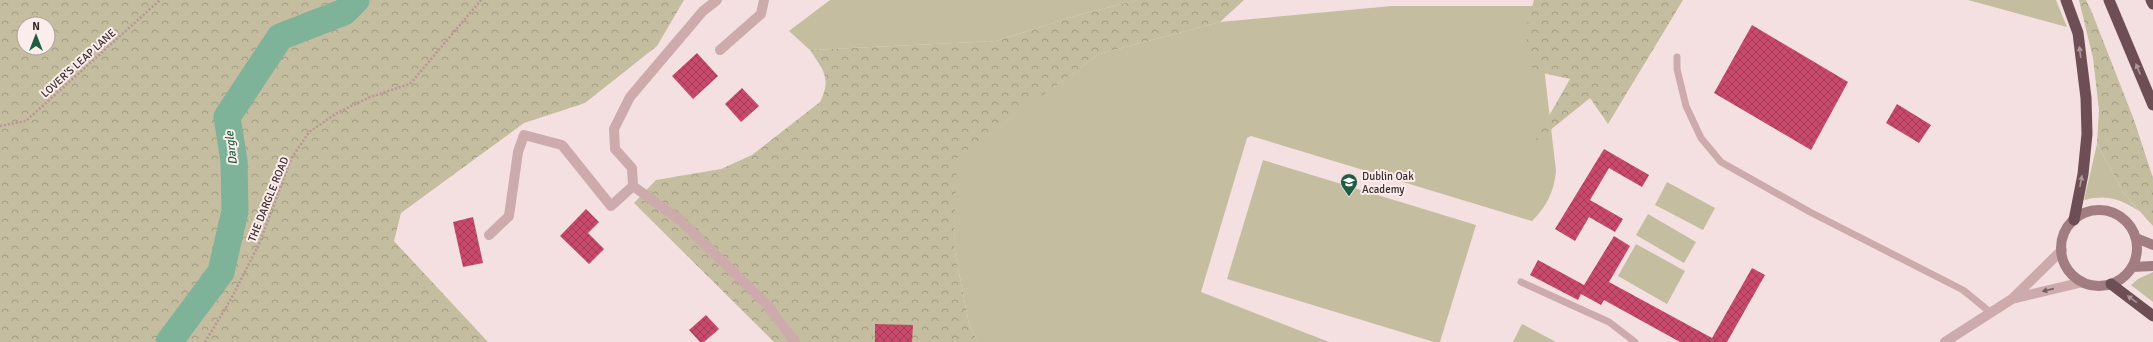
<svg xmlns="http://www.w3.org/2000/svg" width="2153" height="342" font-family="Signika,sans-serif">
  <style>
    .green { fill: #c4bd9f }
    .forest { fill: url(#forest-crowns); fill-rule: evenodd }
    .lines { fill: none; stroke-linecap: round; stroke-linejoin: round }
    .river { stroke: #7eb299; stroke-width: 27 }
    .building { fill: url(#building-cross-hatch) }
    .path { stroke: #b99597; stroke-width: 2.5; stroke-dasharray: 2 2; stroke-linecap: butt }
    .service { stroke: #cdabac; stroke-width: 7 }
    .minor { stroke: #cdabac; stroke-width: 10 }
    .tertiary { stroke: #cdabac; stroke-width: 10 }
    .secondary { stroke: #a17c81; stroke-width: 10 }
    .trunk { stroke: #6c4e54; stroke-width: 11 }
    .oneway { fill: #ac9698 }
    .oneway2 { fill: #755e60 }
    .labels { text-anchor: middle; stroke-width: 4; stroke-linejoin: round; paint-order: stroke }
    .street-label { font-size: 11px; fill: #3a2a2d; stroke: #fbedec }
    .poi-label { font-size: 11px; fill: #3a2a2d; stroke: #fbedec; text-anchor: start }
    .water-label { font-size: 12px; font-style: italic; fill: #1e5d41; stroke: #fbedec }
  </style>
  <defs>
    <pattern id="forest-crowns" width="20" height="18" patternUnits="userSpaceOnUse"><rect width="20" height="18" fill="#c4bd9f"/><path d="M2 6a3 3 0 1 1 6 0M12 15a3 3 0 1 1 6 0" fill="none" stroke="#a09a82"/></pattern>
    <pattern id="building-cross-hatch" width="8" height="8" patternUnits="userSpaceOnUse"><rect width="8" height="8" fill="#c8496b"/><path d="M0 0l8 8M0 8l8-8" fill="none" stroke="#a33d58"/></pattern>
  </defs>
  <rect width="100%" height="100%" fill="#f4e0e0"/>
  <!-- green -->
  <path class="green" d="M 830,0 L 1138,0 L 1082,14 L 996,41 L 810,50 L 789,31 Z
    M 1968,0 L 2056,0 L 2067,27 Z
    M 1392,6 L 1537,6 L 1556,171 C 1554,192 1547,206 1532,221 L 1251,136 L 1247,138 L 1201,292 L 1329,342 L 978,342 L 969,324 L 954,247 L 956,158 L 1099,54 L 1220,22 Z
    M 2097,144 L 2125,195 L 2139,211 C 2120,199 2107,194 2084,200 Z
    M 1263,160 L 1476,225 L 1440,342 L 1434,342 L 1227,279 Z
    M 1667,182 L 1715,208 L 1703,230 L 1655,205 Z
    M 1648,214 L 1696,242 L 1684,263 L 1636,235 Z
    M 1636,244 L 1685,271 L 1667,304 L 1618,276 Z
    M 2153,272 L 2153,302 L 2131,285 L 2138,279 Z
    M 1522,324 L 1556,342 L 1513,342 Z"/>
  <!-- forest -->
  <path class="forest" d="M 0,0 L 684,0 L 657,46 L 585,103 L 524,123 L 401,213 L 394,241 L 488,342 L 0,342 ZM 24,24 L 48,24 L 48,48 L 24,48 Z
    M 1138,0 L 1244,0 L 1220,22 L 1099,54 L 957,158 L 954,247 L 969,324 L 978,342 L 774,342 L 634,203 L 656,180 L 721,169 L 752,155 L 820,102 C 832,78 823,70 810,50 L 996,41 L 1082,14 Z
    M 1534,0 L 1683,0 L 1608,124 L 1590,98 L 1533,144 L 1570,79 L 1533,71 L 1525,32 Z
    M 2079,0 L 2086,0 L 2091,10 L 2134,120 L 2153,178 L 2153,226 L 2125,195 L 2097,144 L 2099,110 L 2093,58 Z"/>
  <g class="lines">
    <!-- river -->
    <path class="river" d="M 169,342 L 221,272 L 235,211 L 234,161 L 227,117 L 280,37 L 344,12 L 356,0"/>
  </g>
  <!-- building -->
  <path class="building" d="M 1752,25 L 1848,82 L 1811,150 L 1714,93 Z
    M 697,53 L 718,76 L 693,99 L 672,76 Z
    M 742,88 L 759,106 L 741,122 L 725,104 Z
    M 1897,104 L 1931,125 L 1919,143 L 1886,123 Z
    M 1604,149 L 1649,175 L 1642,187 L 1609,168 L 1590,200 L 1623,219 L 1615,232 L 1589,217 L 1575,241 L 1555,229 Z
    M 586,209 L 599,222 L 588,233 L 604,249 L 589,264 L 560,236 Z
    M 473,217 L 483,263 L 463,267 L 453,222 Z
    M 1614,236 L 1630,246 L 1609,282 L 1712,338 L 1752,268 L 1765,275 L 1727,342 L 1680,342 L 1604,300 L 1601,305 L 1581,294 L 1578,300 L 1530,275 L 1538,260 L 1584,285 Z
    M 706,315 L 719,329 L 704,342 L 700,342 L 689,330 Z
    M 875,324 L 913,325 L 912,342 L 875,342 Z"/>
  <g class="lines">
    <!-- path -->
    <path class="path" d="M 0,126 L 26,121 L 160,0
      M 205,342 L 230,301 L 260,242 L 291,159 L 309,132 L 337,113 L 370,97 L 410,84 L 481,0"/>
    <!-- service -->
    <path class="service" d="M 1677,57 L 1677,69 L 1686,106 L 1701,138 L 1721,162 L 1810,212 L 1963,290 L 1990,312
      M 1521,282 L 1609,322 L 1635,342"/>
    <!-- minor -->
    <path class="minor" d="M 720,50 L 761,14 L 764,0
      M 633,186 L 680,220 L 767,305 L 795,342
      M 489,235 L 509,216 L 518,152 L 524,135 L 562,145 L 611,206 L 633,186 L 632,168 L 615,149 L 614,129 L 630,97 L 703,11 L 717,0"/>
    <!-- tertiary -->
    <path class="tertiary" d="M 2012,299 L 2083,282
      M 1945,342 L 2012,299 L 2062,250"/>
    <!-- secondary -->
    <path class="secondary" d="M2061 248a38 38 0 1 1 76 0a38 38 0 1 1-76 0Z
      M 2136,238 L 2153,245
      M 2132,267 L 2153,266"/>
    <!-- trunk -->
    <path class="trunk" d="M 2066,0 L 2078,33 L 2086,98 L 2087,134 L 2083,174 L 2074,220
      M 2109,0 L 2153,105
      M 2151,0 L 2153,4
      M 2111,284 L 2153,316"/>
  </g>
  <!-- one-way arrows -->
  <defs><path id="oneway-solid" d="M-6-.8H1V-3.2L6.5 0L1 3.2V.8H-6Z"/></defs>
  <g class="oneway">
    <use href="#oneway-solid" transform="translate(2080 52) rotate(-97)"/>
    <use href="#oneway-solid" transform="translate(2138 69) rotate(-113)"/>
    <use href="#oneway-solid" transform="translate(2081 181) rotate(-79)"/>
    <use href="#oneway-solid" transform="translate(2132 299) rotate(-144)"/>
  </g>
  <use class="oneway2" href="#oneway-solid" transform="translate(2048 290) rotate(167)"/>
  <!-- icons -->
  <defs>
    <g id="school-pin" transform="scale(0.9)"><path d="M0 17L-7.5 6A9.5 9.5 0 1 1 7.5 6Z" fill="#1e5d41" stroke="#fbedec"/><path d="M0-5L7-2L0 1L-7-2ZM-4 1L0 2.5L4 1V4Q0 6-4 4Z" fill="#fff"/></g>
  </defs>
  <g fill-rule="evenodd">
    <use href="#school-pin" x="1349" y="182"/>
  </g>
  <g class="labels">
    <!-- street labels -->
    <g class="street-label">
      <text transform="translate(78 63) rotate(-42)" y="4">LOVER'S LEAP LANE</text>
      <text transform="translate(268 199) rotate(-68)" y="4">THE DARGLE ROAD</text>
    </g>
    <!-- poi labels -->
    <g class="poi-label">
      <text x="1362" y="180">Dublin Oak<tspan x="1362" dy="13">Academy</tspan></text>
    </g>
    <!-- water labels -->
    <g class="water-label">
      <text transform="translate(231 148) rotate(-97)" y="4">Dargle</text>
    </g>
  </g>
  <!-- north arrow -->
  <g transform="translate(36 36)"><circle r="19" fill="#fbedec" stroke="#ae9fa0"/>
  <path d="M0-3L7 15L0 10L-7 15Z" fill="#1e5d41"/>
  <text y="-6" font-size="11" font-weight="bold" text-anchor="middle" fill="#3a2a2d">N</text>
  </g>
</svg>
